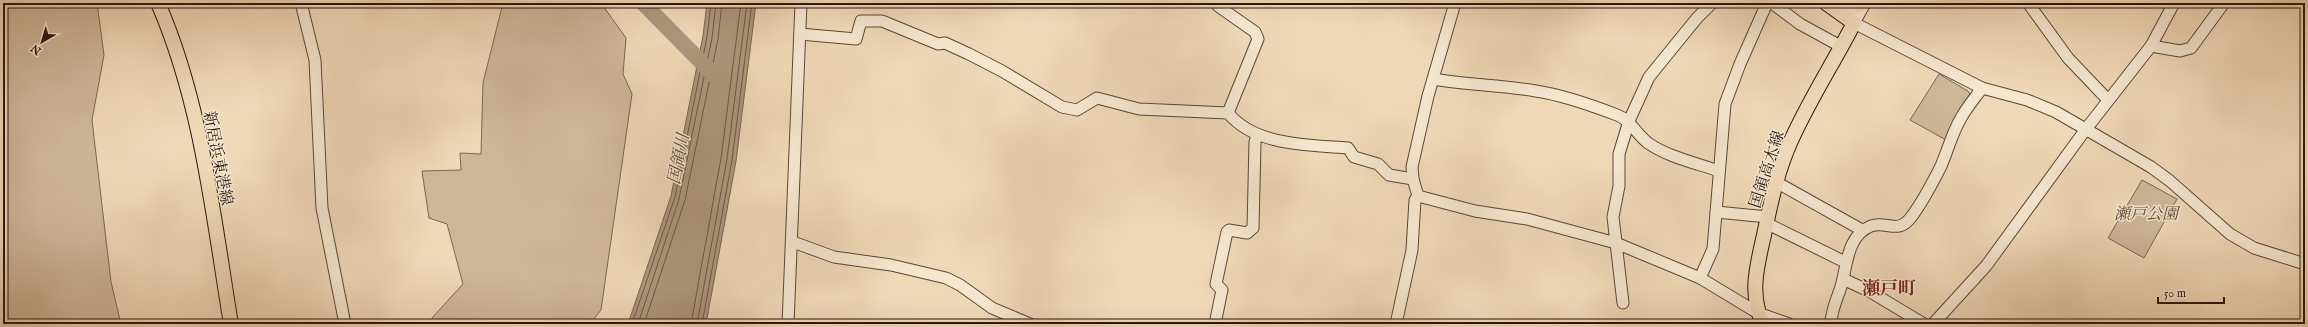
<svg xmlns="http://www.w3.org/2000/svg" width="2308" height="327" viewBox="0 0 2308 327" font-family="'IM FELL English','Noto Serif JP',serif">
<style>
.green{fill:#ceb799;stroke:#7c6653}
.water{fill:#ac967d;stroke:#786350}
.lines{fill:none;stroke-linecap:round;stroke-linejoin:round}
.shore{stroke:#6b5645;stroke-width:1}
.river{stroke:#ac967d;stroke-width:16}
.minor-casing{stroke:#5b4637;stroke-width:13}
.major-casing{stroke:#2a160d;stroke-width:16}
.minor{stroke:#f5e6d0;stroke-width:11}
.major{stroke:#efd8b6;stroke-width:14}
.labels{text-anchor:middle;stroke-width:3;stroke-linejoin:round;paint-order:stroke}
.street-label{font-size:16px;fill:#2a160d;stroke:#f5e6d0}
.park-label{font-size:16px;font-style:italic;fill:#5b4637;stroke:#f5e6d0}
.water-label{font-size:17px;font-style:italic;fill:#5e493a;stroke:#f5e6d0}
.quarter-label{font-size:18px;font-weight:bold;fill:#7a1f14;stroke:#f5e6d0}
</style>
<rect width="100%" height="100%" fill="#efd8b6"/>
<filter id="stains"><feTurbulence type="fractalNoise" baseFrequency=".005" numOctaves="4"/><feColorMatrix values="0 0 0 0 .2 0 0 0 0 .09 0 0 0 0 .02 0 0 0 .5 -.17"/></filter>
<radialGradient id="worn" r=".72"><stop offset=".6" stop-color="#630" stop-opacity="0"/><stop offset="1" stop-color="#630" stop-opacity=".3"/></radialGradient>
<g class="green">
<path d="M3,3H97L104,55L92,120L111,282L121,324H3Z"/>
<path d="M503,3H601L626,38L623,74L632,94L601,310L590,324H432V318L463,284L447,224L429,218L422,171L461,170L460,153L481,154L483,83Z"/>
<path d="M1939,74L1968,91L1971,96L1946,140L1910,120Z"/>
<path d="M2142,180L2177,199L2144,258L2108,238Z"/>
</g>
<path class="water" d="M707,3H756L736,161L706,324H628L671,196L703,36Z"/>
<g class="lines">
<g class="shore">
<path d="M632,324L675,197L707,37L711,3"/>
<path d="M638,324L679,199L712,38L716,3"/>
<path d="M644,324L685,200L718,39L722,3"/>
<path d="M691,324L721,158L741,3"/>
<path d="M697,324L727,159L747,3"/>
<path d="M702,324L732,160L752,3"/>
</g>
<path class="river" d="M643,3L714,75"/>
<defs>
<g id="minor">
<path d="M301,3L315,60L322,208L345,324"/>
<path d="M1217,3L1218,6L1255,32L1258,39L1228,113"/>
<path d="M1772,3L1800,24L1842,47"/>
<path d="M1865,3L1854,23L1982,88L2027,100L2056,112L2151,167L2170,181L2230,234L2254,248L2305,264"/>
<path d="M2028,3L2068,58L2108,100"/>
<path d="M800,34L856,39L861,21H882L938,44L945,43L969,54L1002,71L1062,107L1077,110L1097,98L1139,109L1228,113C1255,146 1309,145 1348,148L1354,157L1378,164L1389,175L1413,179"/>
<path d="M2151,46L2180,51L2191,48L2224,3"/>
<path d="M1433,79C1467,85 1502,85 1536,91C1563,95 1591,105 1617,115C1631,120 1636,134 1648,143C1668,157 1696,163 1719,171"/>
<path d="M1776,182L1862,230"/>
<path d="M1418,196L1475,211L1527,219L1616,243L1700,278L1758,313L1789,324"/>
<path d="M1716,212L1768,217"/>
<path d="M1766,223L1845,262"/>
<path d="M793,242L834,257L891,265L946,278L960,285L992,308L1030,324"/>
<path d="M1700,278L1713,249L1725,104L1740,64L1767,3"/>
<path d="M1843,279L1869,291L1924,324"/>
<path d="M1623,303L1613,217L1619,186V154L1629,121L1649,77L1697,18L1712,3"/>
<path d="M788,324L801,3"/>
<path d="M1215,324L1222,290L1216,284L1227,232L1229,230L1247,233L1253,228L1255,142L1257,135"/>
<path d="M1396,324L1412,250L1415,200L1418,196L1413,179L1412,167L1428,96L1455,3"/>
<path d="M1831,324C1831,309 1838,298 1842,283C1847,263 1848,235 1871,226C1886,220 1898,236 1912,216C1923,201 1933,182 1941,166C1948,150 1952,133 1961,118C1967,107 1975,98 1982,88"/>
<path d="M1933,324L1986,266L2086,129L2151,46L2174,3"/>
</g>
<g id="major">
<path d="M158,3C202,104 213,216 231,324"/>
<path d="M1845,3L1854,7L1862,3"/>
<path d="M1763,324C1749,294 1757,266 1764,235C1770,206 1776,177 1787,150C1804,108 1833,64 1854,23L1826,3"/>
</g>
</defs>
<use href="#minor" class="minor-casing"/>
<use href="#major" class="major-casing"/>
<use href="#minor" class="minor"/>
<use href="#major" class="major"/>
</g>
<g class="labels">
<g class="street-label">
<text transform="translate(219 158) rotate(79)" y="6">新居浜東港線</text>
<text transform="translate(1766 169) rotate(-72)" y="6">国領高木線</text>
</g>
<g class="park-label">
<text x="2146" y="219">瀬戸公園</text>
</g>
<g class="water-label">
<text transform="translate(678 159) rotate(-79)" y="6">国領川</text>
</g>
<g class="quarter-label">
<text x="1889" y="294">瀬戸町</text>
</g>
</g>
<rect width="2308" height="327" fill="none" stroke="#efd8b6" stroke-width="16"/>
<rect x="4" y="4" width="2300" height="319" fill="none" stroke="#2a160d" stroke-width="2"/>
<rect x="8" y="8" width="2292" height="311" fill="none" stroke="#2a160d"/>
<g transform="translate(42 42) rotate(218)" stroke="#f5e6d0" stroke-width="3" paint-order="stroke">
<path d="M0-3L7 15L0 10L-7 15Z" fill="#2a160d"/>
<text y="-6" font-size="11" font-weight="bold" text-anchor="middle" fill="#2a160d">N</text>
</g>
<path d="M2158 297v6h66v-6" fill="none" stroke="#2a160d" stroke-width="2"/>
<text x="2164" y="297" font-size="12" fill="#2a160d" stroke="#f5e6d0" stroke-width="3" paint-order="stroke">50 m</text>
<rect width="100%" height="100%" filter="url(#stains)"/>
<rect width="100%" height="100%" fill="url(#worn)"/>
</svg>
